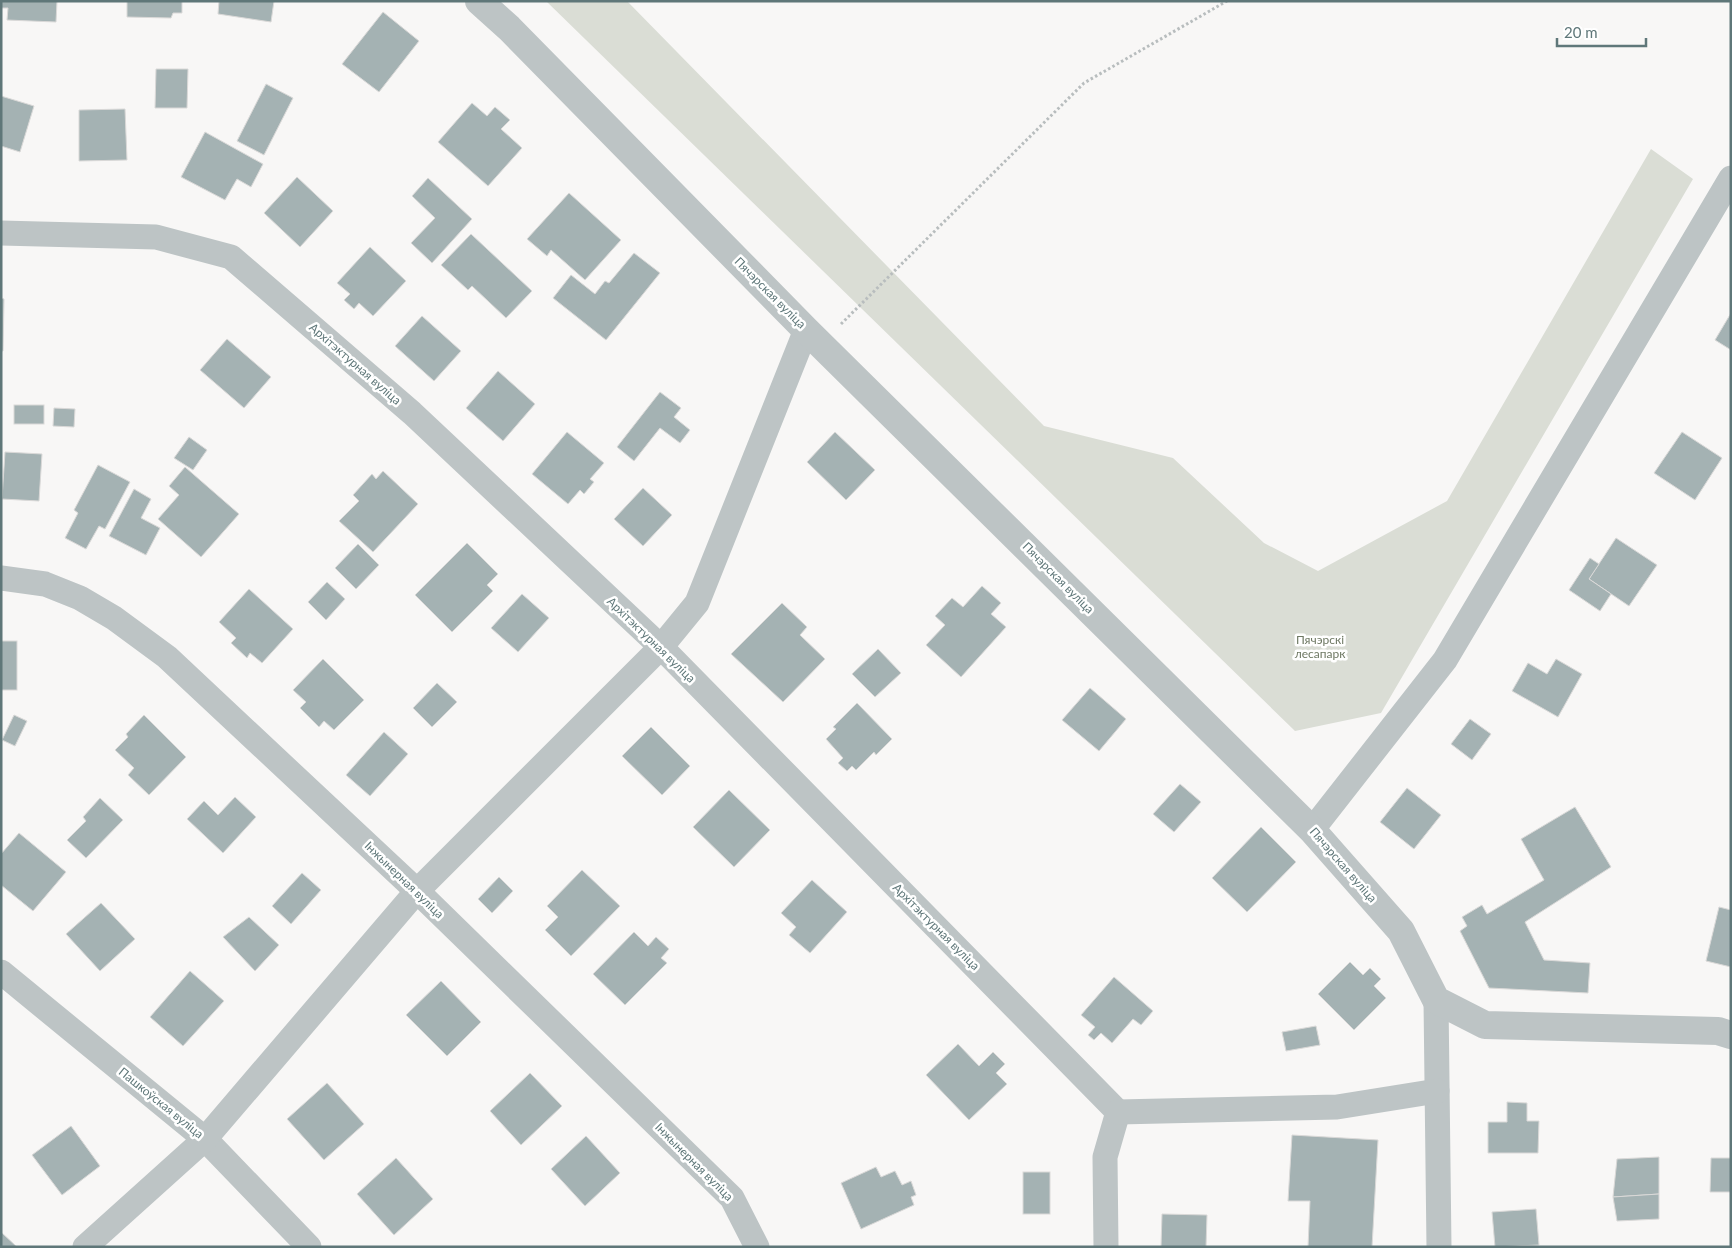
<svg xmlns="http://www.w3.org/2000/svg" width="1732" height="1248" viewBox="0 0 1732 1248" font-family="Lato,sans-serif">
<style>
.green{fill:#daddd5}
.building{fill:#a4b2b3;stroke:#dad9d8}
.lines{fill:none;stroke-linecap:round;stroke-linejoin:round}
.path{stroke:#b8bdbe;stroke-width:3;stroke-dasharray:2.5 2.5;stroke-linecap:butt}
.minor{stroke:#bdc4c5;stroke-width:25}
.tertiary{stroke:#bdc4c5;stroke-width:28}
.labels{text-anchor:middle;stroke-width:5;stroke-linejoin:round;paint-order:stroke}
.street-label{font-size:12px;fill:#5f7779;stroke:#fff}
.park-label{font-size:12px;fill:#6e7863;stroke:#fff}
</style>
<rect width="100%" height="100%" fill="#f8f7f6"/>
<path class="green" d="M546,1H627L1044,426L1173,458L1264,543L1318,571L1447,501L1651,149L1693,179L1381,713L1295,731Z"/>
<g class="building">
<path d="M1,1H57L56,22L7,20L8,8H1Z"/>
<path d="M127,1H182V13H173L171,18L127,17Z"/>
<path d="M219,1H274L271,22L218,14Z"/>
<path d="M383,12L419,41L379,92L342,64Z"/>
<path d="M156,69H188L187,108H155Z"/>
<path d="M266,84L293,98L264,155L237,141Z"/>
<path d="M1,96L34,106L20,152L1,146Z"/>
<path d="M472,103L487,116L495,107L510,120L501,129L522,148L488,186L438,142Z"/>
<path d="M125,109L127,160L79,161V110Z"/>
<path d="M205,132L263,164L251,187L237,179L225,200L181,177Z"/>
<path d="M297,177L333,211L300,247L264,213Z"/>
<path d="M428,178L472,219L432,263L411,243L435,218L412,196Z"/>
<path d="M569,193L621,240L585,280L551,250L547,256L527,239Z"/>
<path d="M471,234L532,291L506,318L472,286L468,290L441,265Z"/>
<path d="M370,247L406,281L373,316L359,303L354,309L344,300L350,294L337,283Z"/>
<path d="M634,253L660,273L606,340L553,298L571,275L595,294L605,281L609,283Z"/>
<path d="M1,298L4,299L3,351H1Z"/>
<path d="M1731,313V350L1715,340Z"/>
<path d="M422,316L461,351L434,381L395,346Z"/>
<path d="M227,339L271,377L244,408L200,370Z"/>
<path d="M498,371L535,404L503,441L466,408Z"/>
<path d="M660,392L681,408L674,417L690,430L680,443L660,428L634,461L617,447Z"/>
<rect x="14" y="405" width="30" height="19"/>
<path d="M54,408L75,409L74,427L53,426Z"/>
<path d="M567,432L604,463L590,479L594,482L584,494L580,490L568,504L532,474Z"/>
<path d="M835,432L875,470L846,500L807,462Z"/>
<path d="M1682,432L1722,458L1695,500L1654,473Z"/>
<path d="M189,437L207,450L193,470L174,458Z"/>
<path d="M5,452L42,454L39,501L2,499Z"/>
<path d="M98,465L130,482L105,529L99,526L86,549L65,538L78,513L74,510Z"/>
<path d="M185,467L239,514L201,557L158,519L179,495L169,486Z"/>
<path d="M383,471L418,504L373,552L339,521L359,501L353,495L372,474L376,479Z"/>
<path d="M643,488L672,515L643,546L614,519Z"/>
<path d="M134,489L151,499L141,518L160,528L146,555L109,536Z"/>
<path d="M1616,538L1657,565L1629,606L1589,579Z"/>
<path d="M467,543L498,574L487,585L493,591L452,632L415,595Z"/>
<path d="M358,544L379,565L356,589L335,568Z"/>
<path d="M1590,558L1599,564L1589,579L1611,594L1600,611L1569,590Z"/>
<path d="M327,582L345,599L326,620L308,602Z"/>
<path d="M982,586L1001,603L991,614L1006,627L961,677L926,645L945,625L935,616L952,598L963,607Z"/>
<path d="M249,589L293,629L262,663L250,653L247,658L231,643L236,638L219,622Z"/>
<path d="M522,594L549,618L518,652L491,628Z"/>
<path d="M782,603L807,627L800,635L825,659L783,702L731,654Z"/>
<rect x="1" y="641" width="16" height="49"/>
<path d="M878,649L901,673L875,697L852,674Z"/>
<path d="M323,659L364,700L334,730L324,721L319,727L300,708L306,702L293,690Z"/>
<path d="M1556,659L1582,674L1558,717L1512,691L1528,663L1547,674Z"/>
<path d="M437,683L457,702L432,727L413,708Z"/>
<path d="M1090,688L1126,719L1099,751L1062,720Z"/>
<path d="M857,703L892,739L876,755L874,752L856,770L852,766L847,771L838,763L843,758L826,739L836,729L833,727Z"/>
<path d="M14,715L27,721L15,746L2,740Z"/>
<path d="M144,715L186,757L149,795L128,775L134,768L115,750L128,737L126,734Z"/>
<path d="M1470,719L1491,734L1472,760L1451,744Z"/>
<path d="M651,727L690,766L662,795L622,756Z"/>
<path d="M384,732L408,754L370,796L346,775Z"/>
<path d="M1180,784L1201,802L1174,832L1153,814Z"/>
<path d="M1407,788L1441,815L1414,849L1380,822Z"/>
<path d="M729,790L770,830L734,867L693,827Z"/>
<path d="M235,797L256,817L223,853L187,819L204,801L218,815Z"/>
<path d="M100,798L123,820L86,858L67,840L86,821L83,817Z"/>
<path d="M1575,807L1611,867L1525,922L1544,960L1590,963L1588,993L1489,988L1460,931L1467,926L1462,917L1482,905L1487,914L1544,880L1521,839Z"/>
<path d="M1261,827L1296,862L1247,912L1212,878Z"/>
<path d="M19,833L66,872L33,911L1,885V854Z"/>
<path d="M582,870L620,906L571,956L545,930L558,917L547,906Z"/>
<path d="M302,873L321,890L291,924L272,906Z"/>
<path d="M499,877L513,891L492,913L478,899Z"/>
<path d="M812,880L847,912L810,953L789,935L796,927L781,913Z"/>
<path d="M101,903L135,939L100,971L66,934Z"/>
<path d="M1719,907L1731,910V967L1706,961Z"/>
<path d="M249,917L279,945L255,971L223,937Z"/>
<path d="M634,932L648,946L656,937L669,949L661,958L667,963L625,1005L593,974Z"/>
<path d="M1350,962L1363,975L1370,968L1381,979L1374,986L1386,998L1354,1030L1318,994Z"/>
<path d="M190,971L224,1001L183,1046L150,1017Z"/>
<path d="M1114,977L1153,1011L1141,1025L1133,1019L1112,1043L1101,1033L1094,1040L1088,1035L1095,1027L1081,1015Z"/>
<path d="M441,981L481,1022L447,1056L406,1015Z"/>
<path d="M1316,1026L1320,1045L1286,1051L1282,1032Z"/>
<path d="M958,1044L979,1066L993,1052L1005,1064L996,1073L1007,1084L969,1120L926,1075Z"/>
<path d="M530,1073L562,1106L521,1145L490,1111Z"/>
<path d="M327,1083L364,1124L324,1160L287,1119Z"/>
<path d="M1507,1102L1527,1103V1121H1539L1538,1153H1488V1122H1507Z"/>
<path d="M71,1126L100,1166L62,1195L32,1155Z"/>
<path d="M1292,1135L1378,1140L1372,1247H1308L1310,1201H1288Z"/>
<path d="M586,1136L620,1173L585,1206L551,1169Z"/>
<path d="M1659,1157V1194L1613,1197L1617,1159Z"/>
<path d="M396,1158L433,1199L394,1235L357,1194Z"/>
<path d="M1711,1158H1731V1192H1710Z"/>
<path d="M876,1167L881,1177L895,1171L902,1185L911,1181L916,1195L911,1197L914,1205L861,1229L841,1183Z"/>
<rect x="1023" y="1172" width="27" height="42"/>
<path d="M1659,1194V1219L1617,1221L1613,1197Z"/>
<path d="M1536,1209L1539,1245L1495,1247L1492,1212Z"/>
<path d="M1162,1214L1207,1215L1206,1247H1161Z"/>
<path d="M1,1232L17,1247H1Z"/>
</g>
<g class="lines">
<path class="path" d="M841,324L1084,83L1227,1"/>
<g class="minor">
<path d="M1,233L156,237L231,257L412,413L661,647L1118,1112L1105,1157L1106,1247"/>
<path d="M1,578L45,584L80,598L114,618L167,657L417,891L732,1198L757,1247"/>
<path d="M1312,830L1445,660L1731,178"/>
<path d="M1,972L205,1139L309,1247"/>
<path d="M1436,1000L1439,1247"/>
<path d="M1118,1112L1337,1107L1437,1091"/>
<path d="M85,1247L205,1139L417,891L661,647L697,603L806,330"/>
</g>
<path class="tertiary" d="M479,1L509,28L806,330L1312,830L1401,931L1436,1000L1485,1025L1718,1031L1731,1035"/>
</g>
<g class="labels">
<g class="street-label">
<text transform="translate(770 293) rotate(45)" y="4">Пячэрская вуліца</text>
<text transform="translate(355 364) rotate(41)" y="4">Архітэктурная вуліца</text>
<text transform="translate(1058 578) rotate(45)" y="4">Пячэрская вуліца</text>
<text transform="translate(651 640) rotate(44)" y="4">Архітэктурная вуліца</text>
<text transform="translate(1343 865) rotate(49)" y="4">Пячэрская вуліца</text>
<text transform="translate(404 880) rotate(44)" y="4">Інжынерная вуліца</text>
<text transform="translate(936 927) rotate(45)" y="4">Архітэктурная вуліца</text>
<text transform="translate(161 1103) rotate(39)" y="4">Пашкоўская вуліца</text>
<text transform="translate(694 1162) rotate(45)" y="4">Інжынерная вуліца</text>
</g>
<g class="park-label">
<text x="1320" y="644">Пячэрскі<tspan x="1320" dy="14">лесапарк</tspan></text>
</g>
</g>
<rect width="1732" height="1248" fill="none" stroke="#5f7779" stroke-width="5"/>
<path d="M1557 38v8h89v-8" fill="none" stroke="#5f7779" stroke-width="2.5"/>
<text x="1564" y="38" font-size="15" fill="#5f7779" stroke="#ffffff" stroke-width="4" paint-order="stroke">20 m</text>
</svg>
